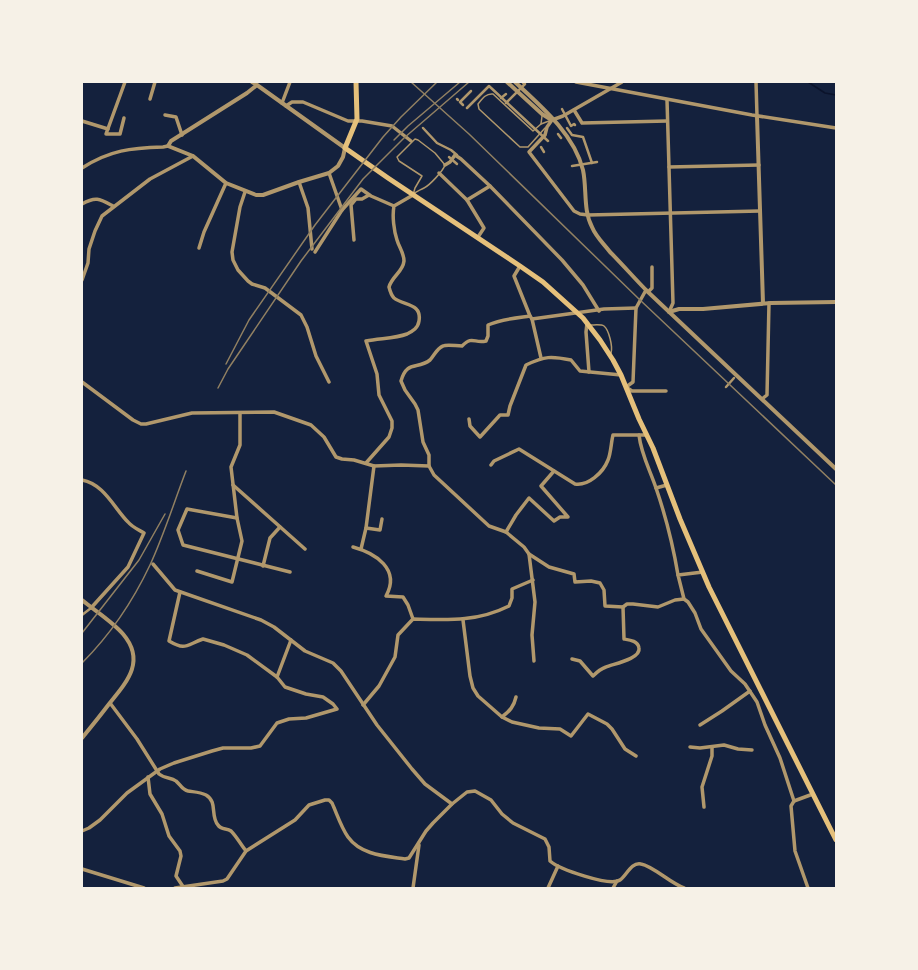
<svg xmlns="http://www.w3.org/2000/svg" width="918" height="970" viewBox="0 0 918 970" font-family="Overpass,sans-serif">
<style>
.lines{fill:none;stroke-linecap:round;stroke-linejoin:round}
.stream{stroke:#0b132b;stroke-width:1.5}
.service{stroke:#b1986c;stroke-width:1.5}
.pedestrian{stroke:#b1986c;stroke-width:2.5}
.minor{stroke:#b1986c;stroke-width:3.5}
.tertiary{stroke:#b1986c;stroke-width:4}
.primary{stroke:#e5c07b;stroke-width:5}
.rail{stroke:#918062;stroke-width:1.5}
</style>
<rect width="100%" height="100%" fill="#14213d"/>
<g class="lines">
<path class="stream" d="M808,82L825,93L836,95"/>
<g class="service">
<path d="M541,124L542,116"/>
<path d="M545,128L528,147H520L479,109L478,104C482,99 486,93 493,94L533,131L541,124L549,121"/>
<path d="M415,139L418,140L435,153L445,165C443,171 430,185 424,188C419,191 417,190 413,195L415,188L422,176L399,161L397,157Z"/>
<path d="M591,325C594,325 601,324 604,326C609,330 613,347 611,353"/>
</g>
<g class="pedestrian">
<path d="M501,98L506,94"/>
<path d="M457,99L458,100"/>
<path d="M506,103L525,84L523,83"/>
<path d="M463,105L460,102L471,91"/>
<path d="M467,108L489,86L548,141"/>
<path d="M562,109L571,126L574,124L575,125"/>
<path d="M423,128L437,143L451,150L457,155"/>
<path d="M567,128L572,135L583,137L592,163"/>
<path d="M558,134L561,138"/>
<path d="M541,147L544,152"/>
<path d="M449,157L457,164"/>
<path d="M572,166L597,162"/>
<path d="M726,387L734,378"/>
<path d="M82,615L91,608"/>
</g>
<g class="minor">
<path d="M576,82L752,115L836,128"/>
<path d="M622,82L563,116L552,120L547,127L545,135L529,152L574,211L580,214L588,215L760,211"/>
<path d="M756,82L757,116"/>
<path d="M150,99L155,82"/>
<path d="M667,100L673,303L669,312"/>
<path d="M282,103L290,82"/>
<path d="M286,106L292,102H303L348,121H362L392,126L411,141"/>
<path d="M574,110L582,123L667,121"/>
<path d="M165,115L176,117L182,135"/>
<path d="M124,118L120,134H106L125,82"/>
<path d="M82,121L108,129"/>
<path d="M445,165L450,162L455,155L461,159L490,186L562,260L583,285L599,311"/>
<path d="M669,167L759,165"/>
<path d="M82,168C110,150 131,148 163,147L168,146"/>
<path d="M329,173L342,210"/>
<path d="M439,173L467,200L484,228L478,237"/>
<path d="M299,182L308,208L312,249"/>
<path d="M245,192L240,207L232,252L233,260L238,270L248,281L252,284L265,288L301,315L307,327L316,356L329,382"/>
<path d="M467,200L490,186"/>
<path d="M82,204C96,196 100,199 113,206"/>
<path d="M354,240L351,205L356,199H362L369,195"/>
<path d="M199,248L204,232L226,183"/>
<path d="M315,252L342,210L361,189L371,196L394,206"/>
<path d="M520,266L514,276L530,316"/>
<path d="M82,280L88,263L89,249L95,231L102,216L150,179L193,156"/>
<path d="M646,290L636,308L633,382L626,387L632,391H666"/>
<path d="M648,292L652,288V267"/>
<path d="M636,308L604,309L532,319L530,316C516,318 502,319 488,325V336L486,341C474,344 473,335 462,346C456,346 447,344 443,346C437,348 434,356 430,360C417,370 407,360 401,381L405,390L415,404L418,410L423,442L429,455V466L434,475L489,526L506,532L524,547L529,554L549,567L574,574L575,582L591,581L600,583L604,590L605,606L623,607L627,604H633L658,607L675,600L684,599"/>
<path d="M532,319L541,358"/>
<path d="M587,323L586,332L589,372"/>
<path d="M82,382L133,420L141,424H146L192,413L274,412L311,425L324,437L336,457L342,459L354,460L374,466L401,465L429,466"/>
<path d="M762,399L767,395L769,303"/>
<path d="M469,419L470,426L480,437L500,415H508L510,406L526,365C545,356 551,356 571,360L580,371L621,375"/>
<path d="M639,435C641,454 650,470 656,488C666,517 673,545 678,575"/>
<path d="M366,463L389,437L392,428V421L379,395L377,374L366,341C379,338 394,339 407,334C413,331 418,328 419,321C422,303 404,306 394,298C391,295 390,291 389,287C392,276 403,272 404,261C404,253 399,247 397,240C394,231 392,216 394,206L413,195"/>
<path d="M491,465L494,461L519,449L575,484C588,486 603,473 608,460C611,453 611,443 613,435H647"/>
<path d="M82,480C104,484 114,508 128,522C132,527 139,530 144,533L128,567L91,608"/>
<path d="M233,485L305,549"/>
<path d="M656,488L667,485"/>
<path d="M237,518L187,509L178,530L183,545L290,572"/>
<path d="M366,528L380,530L382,519"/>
<path d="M506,532L516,515L529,498L554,521L560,517H568L541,486L554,471"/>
<path d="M353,547C375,553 401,569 386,596L403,597L408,605L413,619"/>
<path d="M361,549L366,528L374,466"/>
<path d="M529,554L535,602L532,635L534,661"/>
<path d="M153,564L175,590L261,620L274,627L305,651L333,663L341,671L377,725L412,769L425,784L452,804"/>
<path d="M263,566L270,538L280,527"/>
<path d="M197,571L232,582L242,541L237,518L231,467L240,445V413"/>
<path d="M703,572L678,575L684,599L688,602L695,613L701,629L731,671L745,684L757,702L765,725L780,758L794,801L791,806L795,851L808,888"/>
<path d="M463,620L470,676L473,688L478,696L502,717L512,722L539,728L560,729L571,736L588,714L607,724L612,729L625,749L636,756"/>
<path d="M572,659L580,661L593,676C597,672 600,669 606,667C613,664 641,659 639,648C638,641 630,640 624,639L623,607"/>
<path d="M277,677L291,640"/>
<path d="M110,703L137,739L159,774C165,779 171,777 176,781C180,784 182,790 188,791C194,792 200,792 206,795C218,802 210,816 218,825C221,830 227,828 231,831C237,837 241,845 246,851"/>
<path d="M363,705L379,686L395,657L398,635L413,619C448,620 477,622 509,606L512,598V589L533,580"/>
<path d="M502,717C510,711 514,706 516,697"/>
<path d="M700,725L722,711L750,691"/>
<path d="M690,747L700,748L724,745L738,749L752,750"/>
<path d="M148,777L150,794L162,814L169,836L180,851L181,856L176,876L184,888"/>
<path d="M794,801L813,794"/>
<path d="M704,807L702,787L712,756V747"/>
<path d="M82,831L89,828L100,820L127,793L160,769L174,763L212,751L223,748H251L260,746L277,723L289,719L306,718L337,709L333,704L323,697L306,694L285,687L277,677L247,655L224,645L203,639C186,645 186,651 169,641L180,592"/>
<path d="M82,869L144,888"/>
<path d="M175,888L223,881L227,879L246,851L295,820L309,805L325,800H329L332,803C337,814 341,827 348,837C361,855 385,856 405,859L409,858L426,831L433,823L452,804L467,792L475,791L491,800L502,814L513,823L545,839L549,847L550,861C559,869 610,887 620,880C627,875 631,862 641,864C653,866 670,883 684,888"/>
<path d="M413,888L419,845"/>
<path d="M548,888L558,866"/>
<path d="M613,888L617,881"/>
</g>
<g class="tertiary">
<path d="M252,82L257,85L345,148L343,157L338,166L329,173L299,182L263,195H256L226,183L193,156L168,146L171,141L247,93L257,85"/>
<path d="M507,82L542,114L550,119"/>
<path d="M515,82C541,106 574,134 583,170C587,189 583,210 592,227C596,237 604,244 610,252C623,265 635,279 648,292L836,469"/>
<path d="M757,116L763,303"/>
<path d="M669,312L679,309H703L771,303L836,302"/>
<path d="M82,600C94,610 113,622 123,634C146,661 127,682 109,704C100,716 91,727 82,738"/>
</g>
<path class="primary" d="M356,82L357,119L345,148L388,178L520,266L543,282L583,318L600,340L613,360L621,375L639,419L653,448L680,519L709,587L836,840"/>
<g class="rail">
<path d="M411,82L469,134L640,300L836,485"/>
<path d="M394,140L408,126L460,82"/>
<path d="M226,364L249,320L315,225L383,137L401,117L437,82"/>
<path d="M218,388L228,369L301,261L363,179L404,138L469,82"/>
<path d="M82,633L139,560L165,514"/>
<path d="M82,663C110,635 133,601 150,565C164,535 174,502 186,471"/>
</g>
</g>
<rect width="918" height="970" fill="none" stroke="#f6f1e7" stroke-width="166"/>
</svg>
